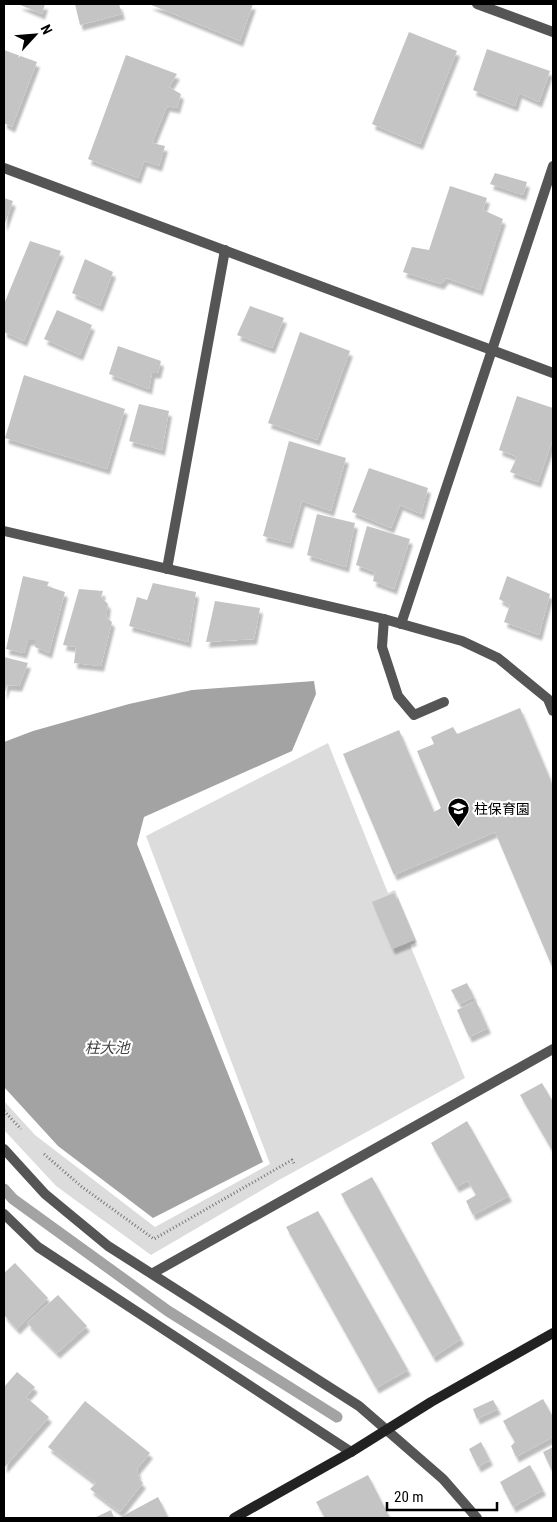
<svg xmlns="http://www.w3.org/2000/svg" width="557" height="1522" viewBox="0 0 557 1522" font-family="'Roboto Condensed','Noto Sans JP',sans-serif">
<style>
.green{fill:#dcdcdc}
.water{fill:#a3a3a3}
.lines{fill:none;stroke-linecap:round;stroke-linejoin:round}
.stream{stroke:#a3a3a3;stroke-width:11}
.building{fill:#c4c4c4;filter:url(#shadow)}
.path{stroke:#777;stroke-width:3;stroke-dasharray:1 2.5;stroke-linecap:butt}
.lane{stroke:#555;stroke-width:10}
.street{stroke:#555;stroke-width:10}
.secondary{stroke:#222;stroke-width:10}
.labels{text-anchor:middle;stroke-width:4.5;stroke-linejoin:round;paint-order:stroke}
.poi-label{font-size:14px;fill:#000;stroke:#fff;text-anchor:start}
.water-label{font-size:15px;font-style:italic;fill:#444;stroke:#fff}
</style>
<defs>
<filter id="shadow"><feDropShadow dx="3" dy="5.5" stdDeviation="1" flood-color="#0004"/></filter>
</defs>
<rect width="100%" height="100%" fill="#fff"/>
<path class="green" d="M328,743L388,893L395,890L417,942L410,945L465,1078L279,1180L151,1255L56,1186L4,1130V1101L35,1135L155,1227L270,1164L146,836Z"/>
<path class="water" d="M314,681L316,694L292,751L144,817L137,844L263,1162L153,1218L58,1146L4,1087V742L33,731L129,704L192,690Z"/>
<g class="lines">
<path class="stream" d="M4,1189L13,1199L168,1311L337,1417"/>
</g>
<g class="building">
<path d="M18,4H45L42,14Z"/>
<path d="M75,4H119L122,14L80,25Z"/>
<path d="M149,4H253L240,41Z"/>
<path d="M409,32L457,51L420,144L372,124Z"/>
<path d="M487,49L550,71L539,102L519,93L515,106L473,90Z"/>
<path d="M4,50L37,62L12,127L4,123Z"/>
<path d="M126,55L177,74L169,87L181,94L177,108L167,106L152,143L165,146L159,166L144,161L138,178L88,159Z"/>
<path d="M495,173L527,182L523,195L490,184Z"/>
<path d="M450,186L487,198L483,210L503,219L480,290L446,278L441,284L403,272L412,247L429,250Z"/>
<path d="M4,198L13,201L4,226Z"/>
<path d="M30,241L61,251L24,341L4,332V304Z"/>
<path d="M85,259L113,272L100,306L72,293Z"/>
<path d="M250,306L284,318L272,348L237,335Z"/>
<path d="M57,310L92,325L80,355L44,339Z"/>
<path d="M300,332L350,351L317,440L268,423Z"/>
<path d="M118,346L161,361L158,373H152L149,389L109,374Z"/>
<path d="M24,375L125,409L107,469L5,438Z"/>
<path d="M517,396L553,408V439L538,482L510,472L517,457L499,450Z"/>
<path d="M139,404L169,411L162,450L129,441Z"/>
<path d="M289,441L346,458L331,511L302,501L290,543L263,536Z"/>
<path d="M369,468L428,488L421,514L400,505L391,528L352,512Z"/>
<path d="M317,514L355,523L346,567L307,555Z"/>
<path d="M367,526L410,539L394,589L373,581L375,572L356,565Z"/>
<path d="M23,576L49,582L47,586L65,592L49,653L35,647V640H28L24,653L6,649Z"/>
<path d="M507,576L550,594L539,635L504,622L510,605L499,599Z"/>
<path d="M153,583L196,592L188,642L129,626L137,597L147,600Z"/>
<path d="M79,589L103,591L101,597L108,604L106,617L112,622L101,666L74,663L76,647L63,645Z"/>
<path d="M215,601L260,608L254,639L206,642Z"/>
<path d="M4,657L28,663L19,686L7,685L4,695Z"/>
<path d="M520,708L553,786V969L495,832L394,875L343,754L399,730L434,812L441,808L417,751L434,744L431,737L453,727L457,734Z"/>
<path d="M394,893L414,940L392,949L372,902Z"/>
<path d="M467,983L474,997L459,1004L451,990Z"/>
<path d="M476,1001L488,1028L469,1037L457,1010Z"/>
<path d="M542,1083L553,1102V1152L520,1095Z"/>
<path d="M467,1121L509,1196L473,1215L466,1201L476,1195L468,1181L456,1187L431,1143Z"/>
<path d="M372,1177L461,1339L433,1357L341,1194Z"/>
<path d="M318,1211L408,1370L376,1388L286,1227Z"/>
<path d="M15,1263L48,1298L17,1329L4,1315V1273Z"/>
<path d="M58,1295L87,1326L57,1353L27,1323Z"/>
<path d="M17,1372L35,1387L26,1397L49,1417L4,1468V1387Z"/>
<path d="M543,1399L553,1417V1437L516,1457L511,1446L515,1442L503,1421Z"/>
<path d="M493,1400L498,1409L477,1419L473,1409Z"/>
<path d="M85,1401L150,1453L137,1469L139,1479L143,1483L120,1512L90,1489L96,1483L48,1447Z"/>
<path d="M481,1442L490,1460L478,1467L469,1449Z"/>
<path d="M553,1447V1473L543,1452Z"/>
<path d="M530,1465L543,1490L513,1507L500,1482Z"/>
<path d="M368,1475L390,1518H325L316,1502Z"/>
<path d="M158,1497L168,1517L166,1518H119Z"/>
<path d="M111,1510L114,1518H94Z"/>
</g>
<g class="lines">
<g class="path">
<path d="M4,1111L21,1129"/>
<path d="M44,1154L82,1187L154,1239L292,1160L295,1165"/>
</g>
<path class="lane" d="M384,619L382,647L398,696L414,715L444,702"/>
<g class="street">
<path d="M477,4L553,32"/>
<path d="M4,168L553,373"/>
<path d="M4,531L384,619L462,641L498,658L548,699L553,711"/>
<path d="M167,569L225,250"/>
<path d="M401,624L553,166"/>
<path d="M4,1149L45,1194L108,1246L359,1406L443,1479L477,1518"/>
<path d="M4,1214L38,1247L351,1452"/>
<path d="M153,1273L553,1049"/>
</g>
<path class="secondary" d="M234,1518L351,1452L431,1402L553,1333"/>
</g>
<defs>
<symbol id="school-pin" viewBox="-11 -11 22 30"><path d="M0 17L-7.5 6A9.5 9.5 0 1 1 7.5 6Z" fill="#000" stroke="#fff"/><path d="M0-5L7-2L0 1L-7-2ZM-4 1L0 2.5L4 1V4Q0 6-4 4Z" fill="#fff"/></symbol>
</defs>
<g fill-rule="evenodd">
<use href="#school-pin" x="446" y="796" width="25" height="34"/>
</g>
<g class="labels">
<g class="poi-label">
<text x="474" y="814">柱保育園</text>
</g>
<g class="water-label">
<text x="107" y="1053">柱大池</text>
</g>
</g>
<rect width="557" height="1522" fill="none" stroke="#000000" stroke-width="10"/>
<g transform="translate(35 35) rotate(64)" stroke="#ffffff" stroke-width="4" paint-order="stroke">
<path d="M0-4L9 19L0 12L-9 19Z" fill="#000000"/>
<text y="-8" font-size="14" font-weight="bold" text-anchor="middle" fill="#000000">N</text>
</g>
<path d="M387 1502v8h110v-8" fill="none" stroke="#000000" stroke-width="2.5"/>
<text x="394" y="1502" font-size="15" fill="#000000" stroke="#ffffff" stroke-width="4" paint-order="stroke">20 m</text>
</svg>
